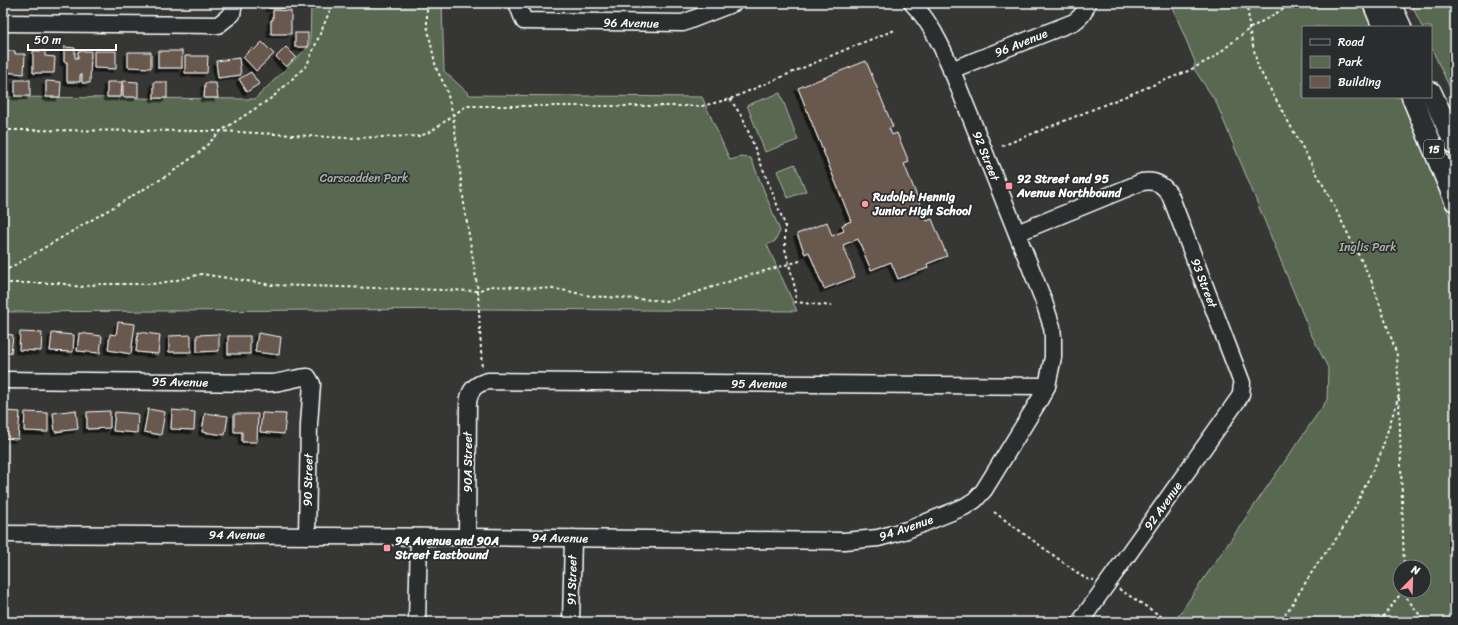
<svg xmlns="http://www.w3.org/2000/svg" width="1458" height="625" viewBox="0 0 1458 625" font-family="Sriracha,sans-serif">
<style>
.green{fill:#596851;stroke:#acb4a8;fill-rule:evenodd}
.building{fill:#67584e;stroke:#fff;filter:url(#shadow)}
.lines{fill:none;stroke-linecap:round;stroke-linejoin:round}
.minor-casing{stroke:#fff;stroke-width:19}
.major-casing{stroke:#fff;stroke-width:23}
.path{stroke:#fff;stroke-width:2;stroke-dasharray:3 3;stroke-linecap:butt}
.minor{stroke:#2a2d2e;stroke-width:16}
.major{stroke:#2a2d2e;stroke-width:20}
.poi-dot{fill:#ff9aa2;stroke:#2a2d2e;stroke-width:1.5}
.labels{text-anchor:middle;stroke-width:3.5;stroke-linejoin:round;paint-order:stroke}
.shield{fill:#2a2d2e;stroke:#bfc0c0;stroke-width:1}
.shield-label{font-size:11px;font-weight:bold;fill:#fff}
.street-label{font-size:12px;fill:#fff;stroke:#2a2d2e}
.park-label{font-size:12px;fill:#acb4a8;stroke:#2a2d2e}
.poi-label{font-size:12px;font-weight:bold;fill:#fff;stroke:#2a2d2e;text-anchor:start}
</style>
<defs>
<filter id="shadow"><feDropShadow dx="-3.5" dy="3.5" stdDeviation="0" flood-color="#0009"/></filter>
</defs>
<rect width="100%" height="100%" fill="#363634"/>
<filter id="ink" filterUnits="userSpaceOnUse"><feTurbulence type="fractalNoise" baseFrequency=".025" numOctaves="2"/><feDisplacementMap in="SourceGraphic" scale="8" xChannelSelector="R" yChannelSelector="G"/><feConvolveMatrix kernelMatrix="1 2 1 2 8 2 1 2 1" color-interpolation-filters="sRGB"/></filter>
<g filter="url(#ink)">
<g class="green">
<path d="M311,3H442L444,71L470,95L702,97L730,160L741,157L751,158L780,231L775,241L767,245L797,311L485,309L3,312V97L255,99L310,45Z"/>
<path d="M1171,3H1362L1372,27H1303V97H1401L1455,230V622H1174L1327,400L1328,368L1310,332L1216,102L1194,69L1195,62ZM1400,567H1424V591H1400Z"/>
<path d="M1411,3H1455V99L1431,47V27H1422Z"/>
<path d="M780,93L798,140L765,152L747,105Z"/>
<path d="M795,164L806,191L788,198L777,171Z"/>
</g>
<g class="building">
<rect x="269" y="3" width="18" height="5"/>
<path d="M273,10L291,11V34H271V20H273Z"/>
<rect x="295" y="33" width="13" height="14"/>
<path d="M262,42L274,54L256,71L243,57L252,48L254,50Z"/>
<path d="M64,47L75,48V58H78V51H91L90,83H82V75H80V82H67V62H64Z"/>
<path d="M286,47L296,57L286,67L276,57Z"/>
<path d="M3,51H15V54H25L24,74L3,72Z"/>
<path d="M33,51H45V56L55,57L54,73H33Z"/>
<path d="M94,51H116V69L94,68Z"/>
<rect x="158" y="51" width="24" height="17"/>
<path d="M128,52H151V68L128,67Z"/>
<path d="M185,56H208L207,73H185Z"/>
<path d="M239,58L241,75L218,78L216,61Z"/>
<path d="M866,61L893,127L889,128L892,135L897,133L909,162L904,164L927,221L932,219L947,256L927,264L928,268L898,279L891,262L871,270L858,239L843,245L855,277L824,289L809,252L805,254L797,234L827,222L832,236L844,231L842,225L851,221L798,88Z"/>
<path d="M251,72L259,84L247,92L239,79Z"/>
<rect x="15" y="80" width="15" height="16"/>
<path d="M46,81L61,82L60,97H46Z"/>
<path d="M123,81L138,82V97H123Z"/>
<path d="M107,82H122L121,97H107Z"/>
<rect x="154" y="82" width="13" height="16"/>
<path d="M205,83H216L218,98H204Z"/>
<path d="M118,322L135,324L131,354L108,350L110,334L116,335Z"/>
<path d="M20,332L42,333L41,351L19,350Z"/>
<path d="M138,332L160,335L158,354L136,352Z"/>
<path d="M52,333L74,335L73,352L50,351Z"/>
<path d="M79,333L102,336L100,353L77,351Z"/>
<path d="M258,333L281,337L279,355L255,352Z"/>
<path d="M3,334L13,335L11,353L3,352Z"/>
<path d="M219,334V351L197,352V335Z"/>
<path d="M191,335V352H169V336Z"/>
<rect x="228" y="336" width="22" height="18"/>
<path d="M148,409L165,412L161,435L144,432Z"/>
<path d="M76,410L78,429L55,432L53,413Z"/>
<path d="M172,410L195,412L194,430L171,429Z"/>
<path d="M3,411L20,412L18,439L3,438Z"/>
<path d="M110,411V428L87,429V412Z"/>
<path d="M25,412L48,413V432L24,431Z"/>
<path d="M115,412L138,414L137,433L113,431Z"/>
<path d="M205,413L228,416L225,435L202,432Z"/>
<path d="M262,413L286,414L284,434L260,432Z"/>
<path d="M234,414H258L257,442H242V432H234Z"/>
</g>
<g class="lines">
<defs>
<g id="minor">
<path d="M517,3L524,21L683,23L734,3"/>
<path d="M3,23L218,25L232,14L234,3"/>
<path d="M951,70L1074,22C1082,16 1085,12 1087,3"/>
<path d="M1017,233L1142,182C1155,180 1163,184 1170,195L1242,383L1241,394L1239,398L1080,622"/>
<path d="M3,380L271,383C281,383 302,376 308,377L312,384L309,424L307,536"/>
<path d="M3,534L467,537L844,541L878,538L907,530L964,507L975,500L984,490L1040,399L1047,386L1053,357V337L1052,327L1043,299C1019,239 995,179 971,118C955,81 941,32 912,3"/>
<path d="M467,537L468,404C469,390 475,384 488,381L1047,386"/>
<path d="M417,622L419,537"/>
<path d="M571,622L573,538"/>
</g>
<g id="major">
<path d="M1373,3L1383,27"/>
<path d="M1390,3L1401,27"/>
<path d="M1431,92L1455,144"/>
<path d="M1412,97L1455,201"/>
</g>
</defs>
<use href="#minor" class="minor-casing"/>
<use href="#major" class="major-casing"/>
<g class="path">
<path d="M427,3V25L436,68L446,88L453,115L464,204L478,291L482,370"/>
<path d="M1248,3L1249,29L1258,67L1327,192L1372,282L1397,355L1399,395L1380,455L1356,505L1339,535L1317,564L1291,606L1280,622"/>
<path d="M730,99L743,118L785,225V249L789,264L800,261"/>
<path d="M3,130L221,131L347,138L421,136L433,130L466,106H702L730,99L854,46L895,30"/>
<path d="M1002,146L1188,71L1214,57L1249,29L1294,3"/>
<path d="M3,272L168,175L200,152L221,131L273,97L307,65L333,3"/>
<path d="M3,283H59L80,287L99,284H152L173,281L202,274L272,285L478,291L490,286L544,288L562,290L591,296L670,301L740,278L789,264L796,292L795,302L832,306"/>
<path d="M1399,398L1404,567"/>
<path d="M994,512L1086,579L1094,580"/>
<path d="M1119,589L1170,622"/>
<path d="M1403,591L1381,619L1425,622"/>
<path d="M1403,593L1425,622"/>
<path d="M1330,622L1381,619"/>
</g>
<use href="#minor" class="minor"/>
<use href="#major" class="major"/>
</g>
</g>
<g class="poi-dot">
<rect x="1005" y="182" width="8" height="8" rx="2"/>
<circle cx="865" cy="204" r="4"/>
<rect x="383" y="544" width="8" height="8" rx="2"/>
</g>
<g class="labels">
<rect class="shield" x="1424" y="140" width="20" height="18" rx="3"/>
<g class="shield-label">
<text x="1434" y="153">15</text>
</g>
<g class="street-label">
<text transform="translate(631 23) rotate(1)" y="4">96 Avenue</text>
<text transform="translate(1021 43) rotate(-22)" y="4">96 Avenue</text>
<text transform="translate(986 156) rotate(68)" y="4">92 Street</text>
<text transform="translate(1204 283) rotate(69)" y="4">93 Street</text>
<text transform="translate(180 382) rotate(1)" y="4">95 Avenue</text>
<text x="759" y="388">95 Avenue</text>
<text transform="translate(468 462) rotate(-90)" y="4">90A Street</text>
<text transform="translate(308 480) rotate(-89)" y="4">90 Street</text>
<text transform="translate(1163 506) rotate(-55)" y="4">92 Avenue</text>
<text transform="translate(906 528) rotate(-19)" y="4">94 Avenue</text>
<text x="237" y="539">94 Avenue</text>
<text transform="translate(560 538) rotate(1)" y="4">94 Avenue</text>
<text transform="translate(572 580) rotate(-89)" y="4">91 Street</text>
</g>
<g class="park-label">
<text x="364" y="182">Carscadden Park</text>
<text x="1368" y="251">Inglis Park</text>
</g>
<g class="poi-label">
<text x="1017" y="183">92 Street and 95<tspan x="1017" dy="14">Avenue Northbound</tspan></text>
<text x="873" y="201">Rudolph Hennig<tspan x="873" dy="14">Junior High School</tspan></text>
<text x="395" y="545">94 Avenue and 90A<tspan x="395" dy="14">Street Eastbound</tspan></text>
</g>
</g>
<rect width="1458" height="625" fill="none" stroke="#2a2d2e" stroke-width="16"/>
<rect x="8" y="8" width="1442" height="609" fill="none" stroke="#fff" stroke-width="1.5" filter="url(#ink)"/>
<rect x="1302" y="26" width="130" height="72" fill="#2a2d2e" stroke="#7f8182"/>
<rect x="1310" y="39" width="20" height="6" fill="#2a2d2e" stroke="#7f8182"/>
<text x="1338" y="46" font-size="12" fill="#ffffff">Road</text>
<rect x="1310" y="56" width="20" height="12" fill="#596851" stroke="#7f8182"/>
<text x="1338" y="66" font-size="12" fill="#ffffff">Park</text>
<rect x="1310" y="76" width="20" height="12" fill="#67584e" stroke="#7f8182"/>
<text x="1338" y="86" font-size="12" fill="#ffffff">Building</text>
<g transform="translate(1412 579) rotate(23)"><circle r="19" fill="#2a2d2e" stroke="#7f8182"/>
<path d="M0-3L7 15L0 10L-7 15Z" fill="#ff9aa2"/>
<text y="-6" font-size="11" font-weight="bold" text-anchor="middle" fill="#ffffff">N</text>
</g>
<path d="M28 44v6h88v-6" fill="none" stroke="#ffffff" stroke-width="2"/>
<text x="34" y="44" font-size="12" fill="#ffffff" stroke="#2a2d2e" stroke-width="3" paint-order="stroke">50 m</text>
</svg>
